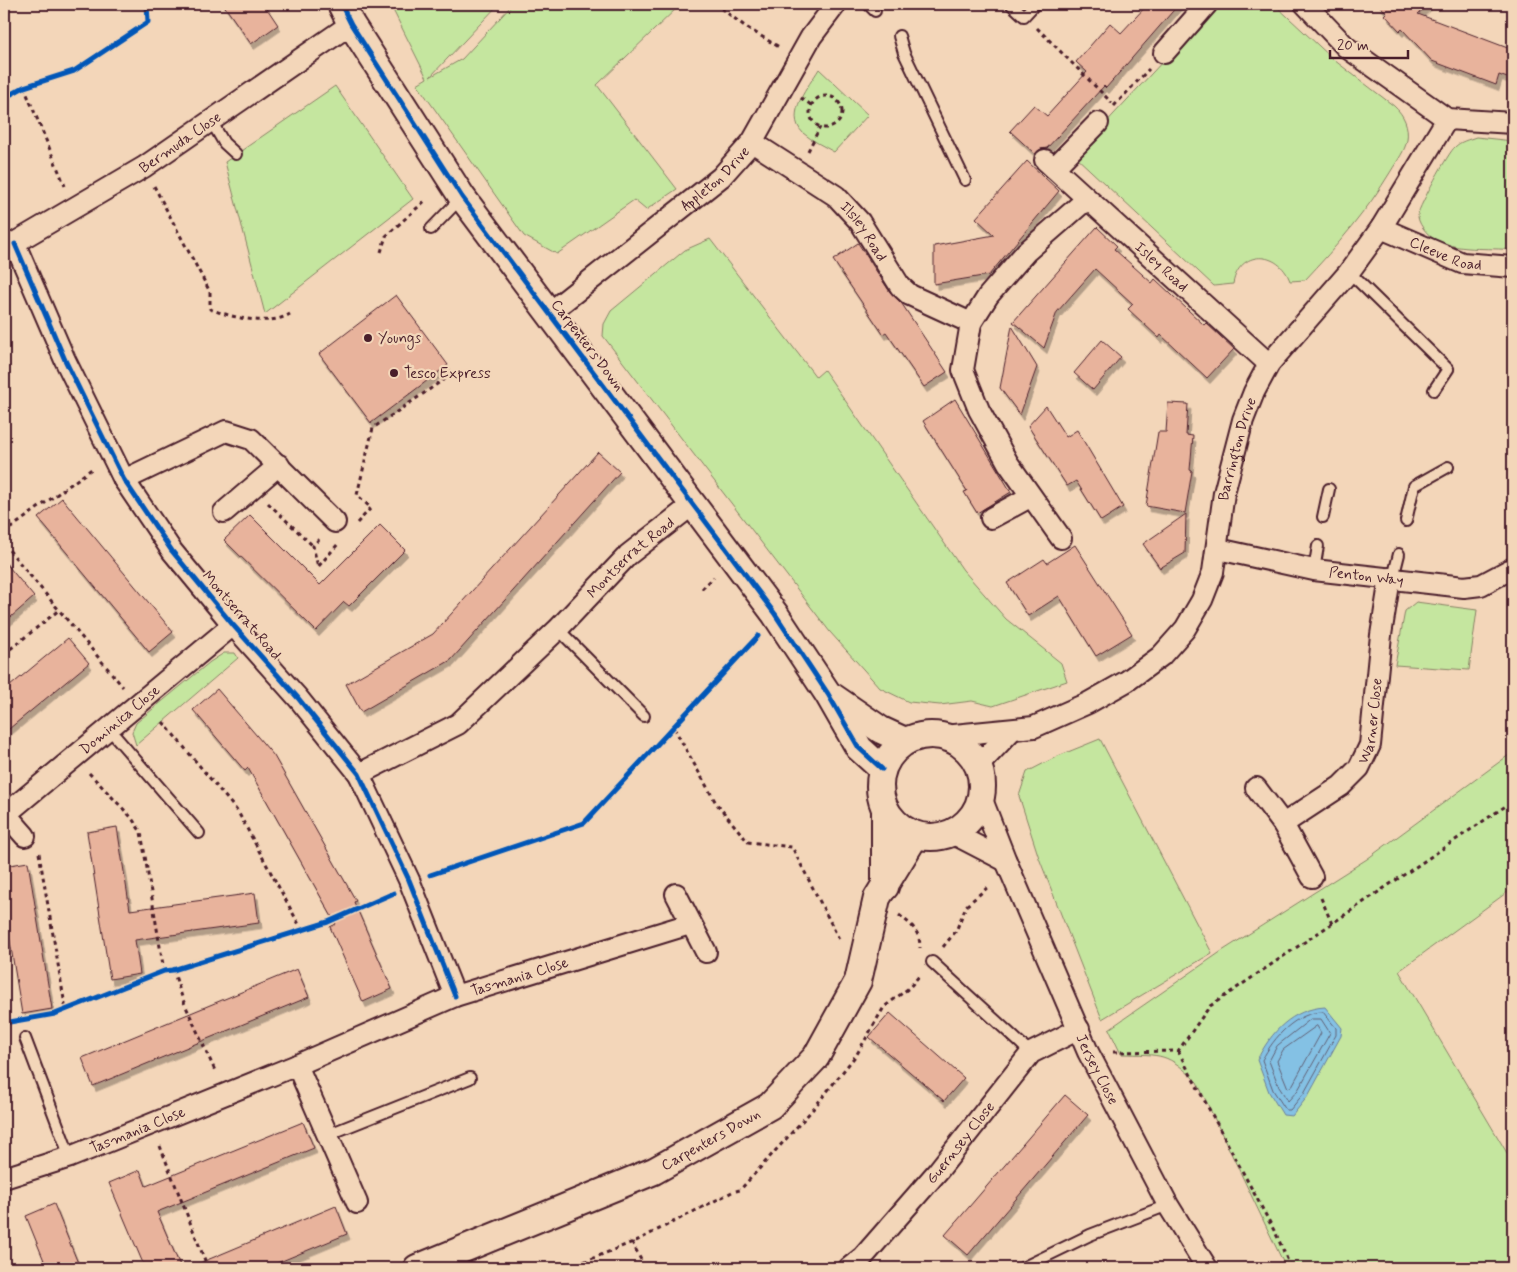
<svg xmlns="http://www.w3.org/2000/svg" width="1517" height="1272" viewBox="0 0 1517 1272" font-family="Mynerve,sans-serif">
<style>
.green{fill:#c5e69f;stroke:#888265}
.water{fill:#84c1e4;stroke:#6d809a}
.lines{fill:none;stroke-linecap:round;stroke-linejoin:round}
.shore{stroke:#616075;stroke-width:1}
.building{fill:#e8b39c;stroke:#4a1f2b;filter:url(#shadow)}
.service-casing{stroke:#4a1f2b;stroke-width:14}
.minor-casing{stroke:#4a1f2b;stroke-width:24}
.tertiary-casing{stroke:#4a1f2b;stroke-width:30}
.path{stroke:#4a1f2b;stroke-width:3;stroke-dasharray:4 4;stroke-linecap:butt}
.service{stroke:#f3d6b9;stroke-width:10}
.minor{stroke:#f3d6b9;stroke-width:20}
.tertiary{stroke:#f3d6b9;stroke-width:26}
.cycleway-casing{stroke:#f3d6b9;stroke-width:8}
.cycleway{stroke:#0057b8;stroke-width:5}
.poi-dot{fill:#4a1f2b;stroke:#f3d6b9;stroke-width:2}
.labels{text-anchor:middle;stroke-width:4.5;stroke-linejoin:round;paint-order:stroke}
.street-label{font-size:15px;fill:#4a1f2b;stroke:#f3d6b9}
.poi-label{font-size:15px;fill:#4a1f2b;stroke:#f3d6b9;text-anchor:start}
</style>
<defs>
<filter id="shadow"><feDropShadow dx="3" dy="5.5" stdDeviation="0" flood-color="#0004"/></filter>
</defs>
<rect width="100%" height="100%" fill="#f3d6b9"/>
<filter id="ink" filterUnits="userSpaceOnUse"><feTurbulence type="fractalNoise" baseFrequency=".02" numOctaves="2"/><feDisplacementMap in="SourceGraphic" scale="10" xChannelSelector="R" yChannelSelector="G"/><feConvolveMatrix kernelMatrix="1 2 1 2 8 2 1 2 1" color-interpolation-filters="sRGB"/></filter>
<g filter="url(#ink)">
<g class="green">
<path d="M390,4H499L430,77L462,59L513,4H681L597,85L677,189L646,210L634,200L557,254L524,236L417,84L427,78Z"/>
<path d="M1216,4H1274L1334,60L1394,106C1404,115 1409,126 1407,140C1405,151 1397,161 1391,171C1367,211 1337,246 1305,280L1290,281C1279,250 1239,249 1233,284L1214,286L1075,156Z"/>
<path d="M819,69L868,115L834,152C824,146 812,141 803,133C784,114 809,86 819,69Z"/>
<path d="M335,86L413,199L265,314L225,162Z"/>
<path d="M1476,137L1513,141V250C1489,247 1455,252 1434,239C1427,234 1417,223 1418,214C1419,207 1449,151 1455,147C1461,141 1468,140 1476,137Z"/>
<path d="M710,239L816,377L824,370L963,570L1006,619L1061,663L1067,681L993,706L972,701L940,705L909,702L880,688L830,632L603,336L604,324L611,311L685,250Z"/>
<path d="M1416,602L1477,610L1469,670L1395,665L1405,611Z"/>
<path d="M224,653H235L238,658L136,745L132,732L136,723L210,662Z"/>
<path d="M1100,739L1212,953L1102,1019L1039,858L1019,796L1027,772L1058,756Z"/>
<path d="M1513,752V888L1399,971L1513,1163V1263L1506,1268H1286L1197,1082C1167,1052 1162,1055 1121,1054L1109,1029L1222,951L1367,859Z"/>
</g>
<path class="water" d="M1325,1007L1342,1028L1341,1036L1308,1096L1292,1116L1283,1115L1269,1092L1257,1060C1271,1032 1292,1009 1325,1007Z"/>
<g class="lines">
<g class="shore">
<path d="M1323,1012L1336,1028V1035L1304,1093L1290,1110H1286L1273,1090L1262,1060C1274,1037 1296,1012 1323,1012Z"/>
<path d="M1311,1019H1321L1330,1033L1298,1090L1288,1101L1279,1087L1269,1061L1277,1046Z"/>
<path d="M1317,1026L1321,1033L1292,1086L1288,1088L1277,1061L1283,1050Z"/>
</g>
</g>
<g class="building">
<path d="M223,4H264L278,25L251,44Z"/>
<path d="M1148,4H1179L1106,88L1104,86L1047,148L1041,149L1035,154L1010,131L1034,105L1047,116L1087,72L1076,62L1110,23L1121,33Z"/>
<path d="M1378,4H1429L1418,14L1513,50V80L1499,75L1496,85L1432,61L1402,29L1400,31L1385,15L1387,13Z"/>
<path d="M1027,161L1059,191L989,275L934,284V246L994,235L976,218Z"/>
<path d="M1097,227L1117,246L1114,249L1152,283L1155,279L1204,325L1206,323L1234,349L1207,378L1161,335L1159,338L1128,309L1133,304L1095,269L1057,312L1044,348L1013,322Z"/>
<path d="M858,243L890,292L902,304L947,372L924,387L886,332L883,334L833,260Z"/>
<path d="M396,295L448,365L371,423L319,354Z"/>
<path d="M1012,326L1037,367L1020,415L1000,388Z"/>
<path d="M1102,340L1121,357L1093,390L1074,373Z"/>
<path d="M955,399L1011,492L977,513L964,492L967,491L923,421Z"/>
<path d="M1168,403L1188,404L1186,435L1193,436L1190,470L1192,471L1185,513L1146,506L1158,432H1166Z"/>
<path d="M1046,406L1066,437L1077,430L1123,507L1101,521L1076,481L1067,486L1028,426Z"/>
<path d="M598,452L620,472L451,660L361,712L346,684L433,634Z"/>
<path d="M62,498L173,632L149,652L38,518Z"/>
<path d="M1186,514L1185,553L1160,568L1143,544Z"/>
<path d="M250,515L320,585L380,525L405,550L349,606L344,602L316,631L224,540Z"/>
<path d="M1075,545L1132,634L1096,656L1059,596L1028,616L1007,583L1044,559L1047,563Z"/>
<path d="M4,561L34,597L4,623Z"/>
<path d="M68,638L89,663L4,733V691Z"/>
<path d="M217,689L274,756L356,901L354,902L392,989L363,1002L330,927L336,924L248,768L245,771L193,710Z"/>
<path d="M117,827L130,910L255,893L259,923L135,940L140,974L110,979L87,832Z"/>
<path d="M28,862L52,1009L22,1014L4,905V866Z"/>
<path d="M297,969L309,997L93,1086L82,1058Z"/>
<path d="M890,1013L964,1078L944,1101L869,1037Z"/>
<path d="M1065,1095L1088,1115L968,1255L945,1235Z"/>
<path d="M303,1122L314,1148L157,1212L181,1268H145L109,1183L140,1170L146,1186Z"/>
<path d="M54,1204L80,1268H47L26,1216Z"/>
<path d="M336,1206L347,1234L265,1268H188Z"/>
</g>
<g class="lines">
<defs>
<g id="service">
<path d="M868,4L875,11"/>
<path d="M1011,4L1024,16L1035,4"/>
<path d="M899,36L904,53L965,180"/>
<path d="M210,119L224,143L236,154"/>
<path d="M431,229L461,198"/>
<path d="M1349,272L1448,369L1434,390"/>
<path d="M1323,517L1329,489"/>
<path d="M1406,521L1414,486L1448,467"/>
<path d="M1314,570L1318,546"/>
<path d="M1393,578L1399,554"/>
<path d="M558,629L644,716"/>
<path d="M109,729L199,833"/>
<path d="M932,962L1031,1053"/>
<path d="M25,1038L70,1157"/>
<path d="M327,1135L470,1078"/>
<path d="M1022,1268L1090,1235L1168,1205"/>
</g>
<g id="minor">
<path d="M1305,4L1346,47L1447,119L1513,123"/>
<path d="M1164,53L1207,4"/>
<path id="s1" d="M752,142L836,196L860,222L900,286L910,295L971,323"/>
<path id="s2" d="M1045,160L1269,364"/>
<path d="M1054,168L1098,123"/>
<path id="s3" d="M1381,228L1462,263L1513,267"/>
<path d="M15,244L65,360L124,480L172,551L233,625L298,698L359,774L409,880L455,996"/>
<path id="s4" d="M4,249L144,167L351,24"/>
<path id="s5" d="M549,313L721,177L752,142L811,37L836,4"/>
<path d="M124,480L226,431L251,439L335,522"/>
<path d="M224,512L279,465"/>
<path d="M991,518L1030,497"/>
<path d="M1061,538L1008,463L979,410L963,370L971,323L988,296L1026,252L1087,199"/>
<path id="s6" d="M1218,549L1314,570L1464,587L1481,585L1513,568"/>
<path id="s7" d="M944,736L1034,727L1088,703L1127,681L1161,656L1185,629L1202,600L1213,572L1224,493L1243,420L1254,392L1269,364L1349,272L1381,228L1447,119"/>
<path d="M978,766L1011,731"/>
<path id="s8" d="M359,774L458,724L558,629L628,555L692,505"/>
<path d="M1256,788L1283,824L1312,877"/>
<path id="s9" d="M981,797L1006,861L1088,1052L1168,1205L1207,1268"/>
<path d="M4,812L25,836"/>
<path id="s10" d="M6,814L233,625"/>
<path id="s11" d="M1283,824L1341,786L1359,768L1370,745L1381,635L1390,578"/>
<path d="M952,833L1006,861"/>
<path d="M676,894L706,952"/>
<path d="M297,1065L357,1203"/>
<path id="s12" d="M4,1178L70,1157L297,1065L455,996L690,924"/>
<path id="s13" d="M849,1268L863,1257L938,1171L1031,1053L1079,1029"/>
</g>
<g id="tertiary">
<path d="M341,4L351,24L462,197L775,614L828,694L859,748L882,769"/>
<path d="M833,697L881,730L905,741"/>
<circle cx="931" cy="786" r="51"/>
<path d="M885,887V812"/>
<path id="s14" d="M417,1268L654,1171L770,1106L816,1057L858,981L877,898L915,836"/>
</g>
</defs>
<use href="#service" class="service-casing"/>
<use href="#minor" class="minor-casing"/>
<use href="#tertiary" class="tertiary-casing"/>
<g class="path">
<path d="M715,4L746,27L779,47"/>
<path d="M1037,28L1112,103"/>
<path d="M24,87L65,186"/>
<path d="M4,92L7,97"/>
<circle cx="826" cy="112" r="16"/>
<path d="M801,98L811,105"/>
<path d="M1114,106L1149,69"/>
<path d="M808,151L820,127"/>
<path d="M154,186L210,292V309C231,317 269,327 290,314"/>
<path d="M381,252L386,236L427,199"/>
<path d="M268,503L313,546"/>
<path d="M4,515L12,529"/>
<path d="M357,523L371,508L357,495L373,428L449,376"/>
<path d="M4,533L93,468"/>
<path d="M319,539L313,546L318,567L338,544"/>
<path d="M4,544L123,687"/>
<path d="M702,589L714,577"/>
<path d="M4,654L59,610"/>
<path d="M163,722L238,812L302,930"/>
<path d="M674,728L716,803L748,842L792,847L840,941"/>
<path d="M89,773L131,817L141,832L164,971"/>
<path d="M39,853L66,1011"/>
<path d="M1321,898L1332,924"/>
<path d="M899,915C912,925 920,931 920,948"/>
<path d="M943,947L956,931L966,906L988,887"/>
<path d="M173,970L183,1000L216,1073"/>
<path d="M1178,1051L1277,1236L1291,1268"/>
<path d="M1113,1052L1178,1051L1210,1006L1513,801"/>
<path d="M160,1146L208,1268"/>
<path d="M632,1242L645,1268"/>
<path d="M569,1268L638,1240L732,1192L740,1190L813,1109L857,1054L884,1007L909,988L920,975"/>
</g>
<use href="#service" class="service"/>
<use href="#minor" class="minor"/>
<use href="#tertiary" class="tertiary"/>
<defs>
<g id="cycleway">
<path d="M341,4L351,24L462,197L775,614L828,694L859,748L882,769"/>
<path d="M4,98L24,87L74,71L148,22L147,4"/>
<path d="M15,244L65,360L124,480L172,551L233,625L298,698L359,774L409,880L455,996"/>
<path d="M430,875L584,823L758,636"/>
<path d="M4,1023L55,1014L164,971L173,970L328,922L394,893"/>
</g>
</defs>
<use href="#cycleway" class="cycleway-casing"/>
<use href="#cycleway" class="cycleway"/>
</g>
</g>
<g class="poi-dot">
<circle cx="368" cy="338" r="5"/>
<circle cx="394" cy="373" r="5"/>
</g>
<g class="labels">
<g class="street-label">
<text dy="5" stroke="none"><textPath href="#s4" startOffset="206">Bermuda Close</textPath></text>
<text dy="5" stroke="none"><textPath href="#s5" startOffset="214">Appleton Drive</textPath></text>
<text dy="5" stroke="none"><textPath href="#s1" startOffset="145">Ilsley Road</textPath></text>
<text dy="5" stroke="none"><textPath href="#s3" startOffset="70">Cleeve Road</textPath></text>
<text dy="5" stroke="none"><textPath href="#s2" startOffset="158">Isley Road</textPath></text>
<text transform="translate(588 345) rotate(53)" y="5">Carpenters Down</text>
<text dy="5" stroke="none"><textPath href="#s7" startOffset="462">Barrington Drive</textPath></text>
<text dy="5" stroke="none"><textPath href="#s8" startOffset="351">Montserrat Road</textPath></text>
<text dy="5" stroke="none"><textPath href="#s6" startOffset="151">Penton Way</textPath></text>
<text transform="translate(242 615) rotate(49)" y="5">Montserrat Road</text>
<text dy="5" stroke="none"><textPath href="#s10" startOffset="148">Dominica Close</textPath></text>
<text dy="5" stroke="none"><textPath href="#s11" startOffset="144">Warner Close</textPath></text>
<text dy="5" stroke="none"><textPath href="#s12" startOffset="554">Tasmania Close</textPath></text>
<text dy="5" stroke="none"><textPath href="#s9" startOffset="296">Jersey Close</textPath></text>
<text dy="5" stroke="none"><textPath href="#s12" startOffset="142">Tasmania Close</textPath></text>
<text dy="5" stroke="none"><textPath href="#s14" startOffset="321">Carpenters Down</textPath></text>
<text dy="5" stroke="none"><textPath href="#s13" startOffset="168">Guernsey Close</textPath></text>
</g>
<g class="poi-label">
<text x="378" y="343">Youngs</text>
<text x="404" y="378">Tesco Express</text>
</g>
</g>
<rect width="1517" height="1272" fill="none" stroke="#f3d6b9" stroke-width="20"/>
<rect x="10" y="10" width="1497" height="1252" fill="none" stroke="#4a1f2b" stroke-width="2" filter="url(#ink)"/>
<path d="M1330 50v8h78v-8" fill="none" stroke="#4a1f2b" stroke-width="2.5"/>
<text x="1337" y="50" font-size="15" fill="#4a1f2b" stroke="#f3d6b9" stroke-width="4" paint-order="stroke">20 m</text>
</svg>
